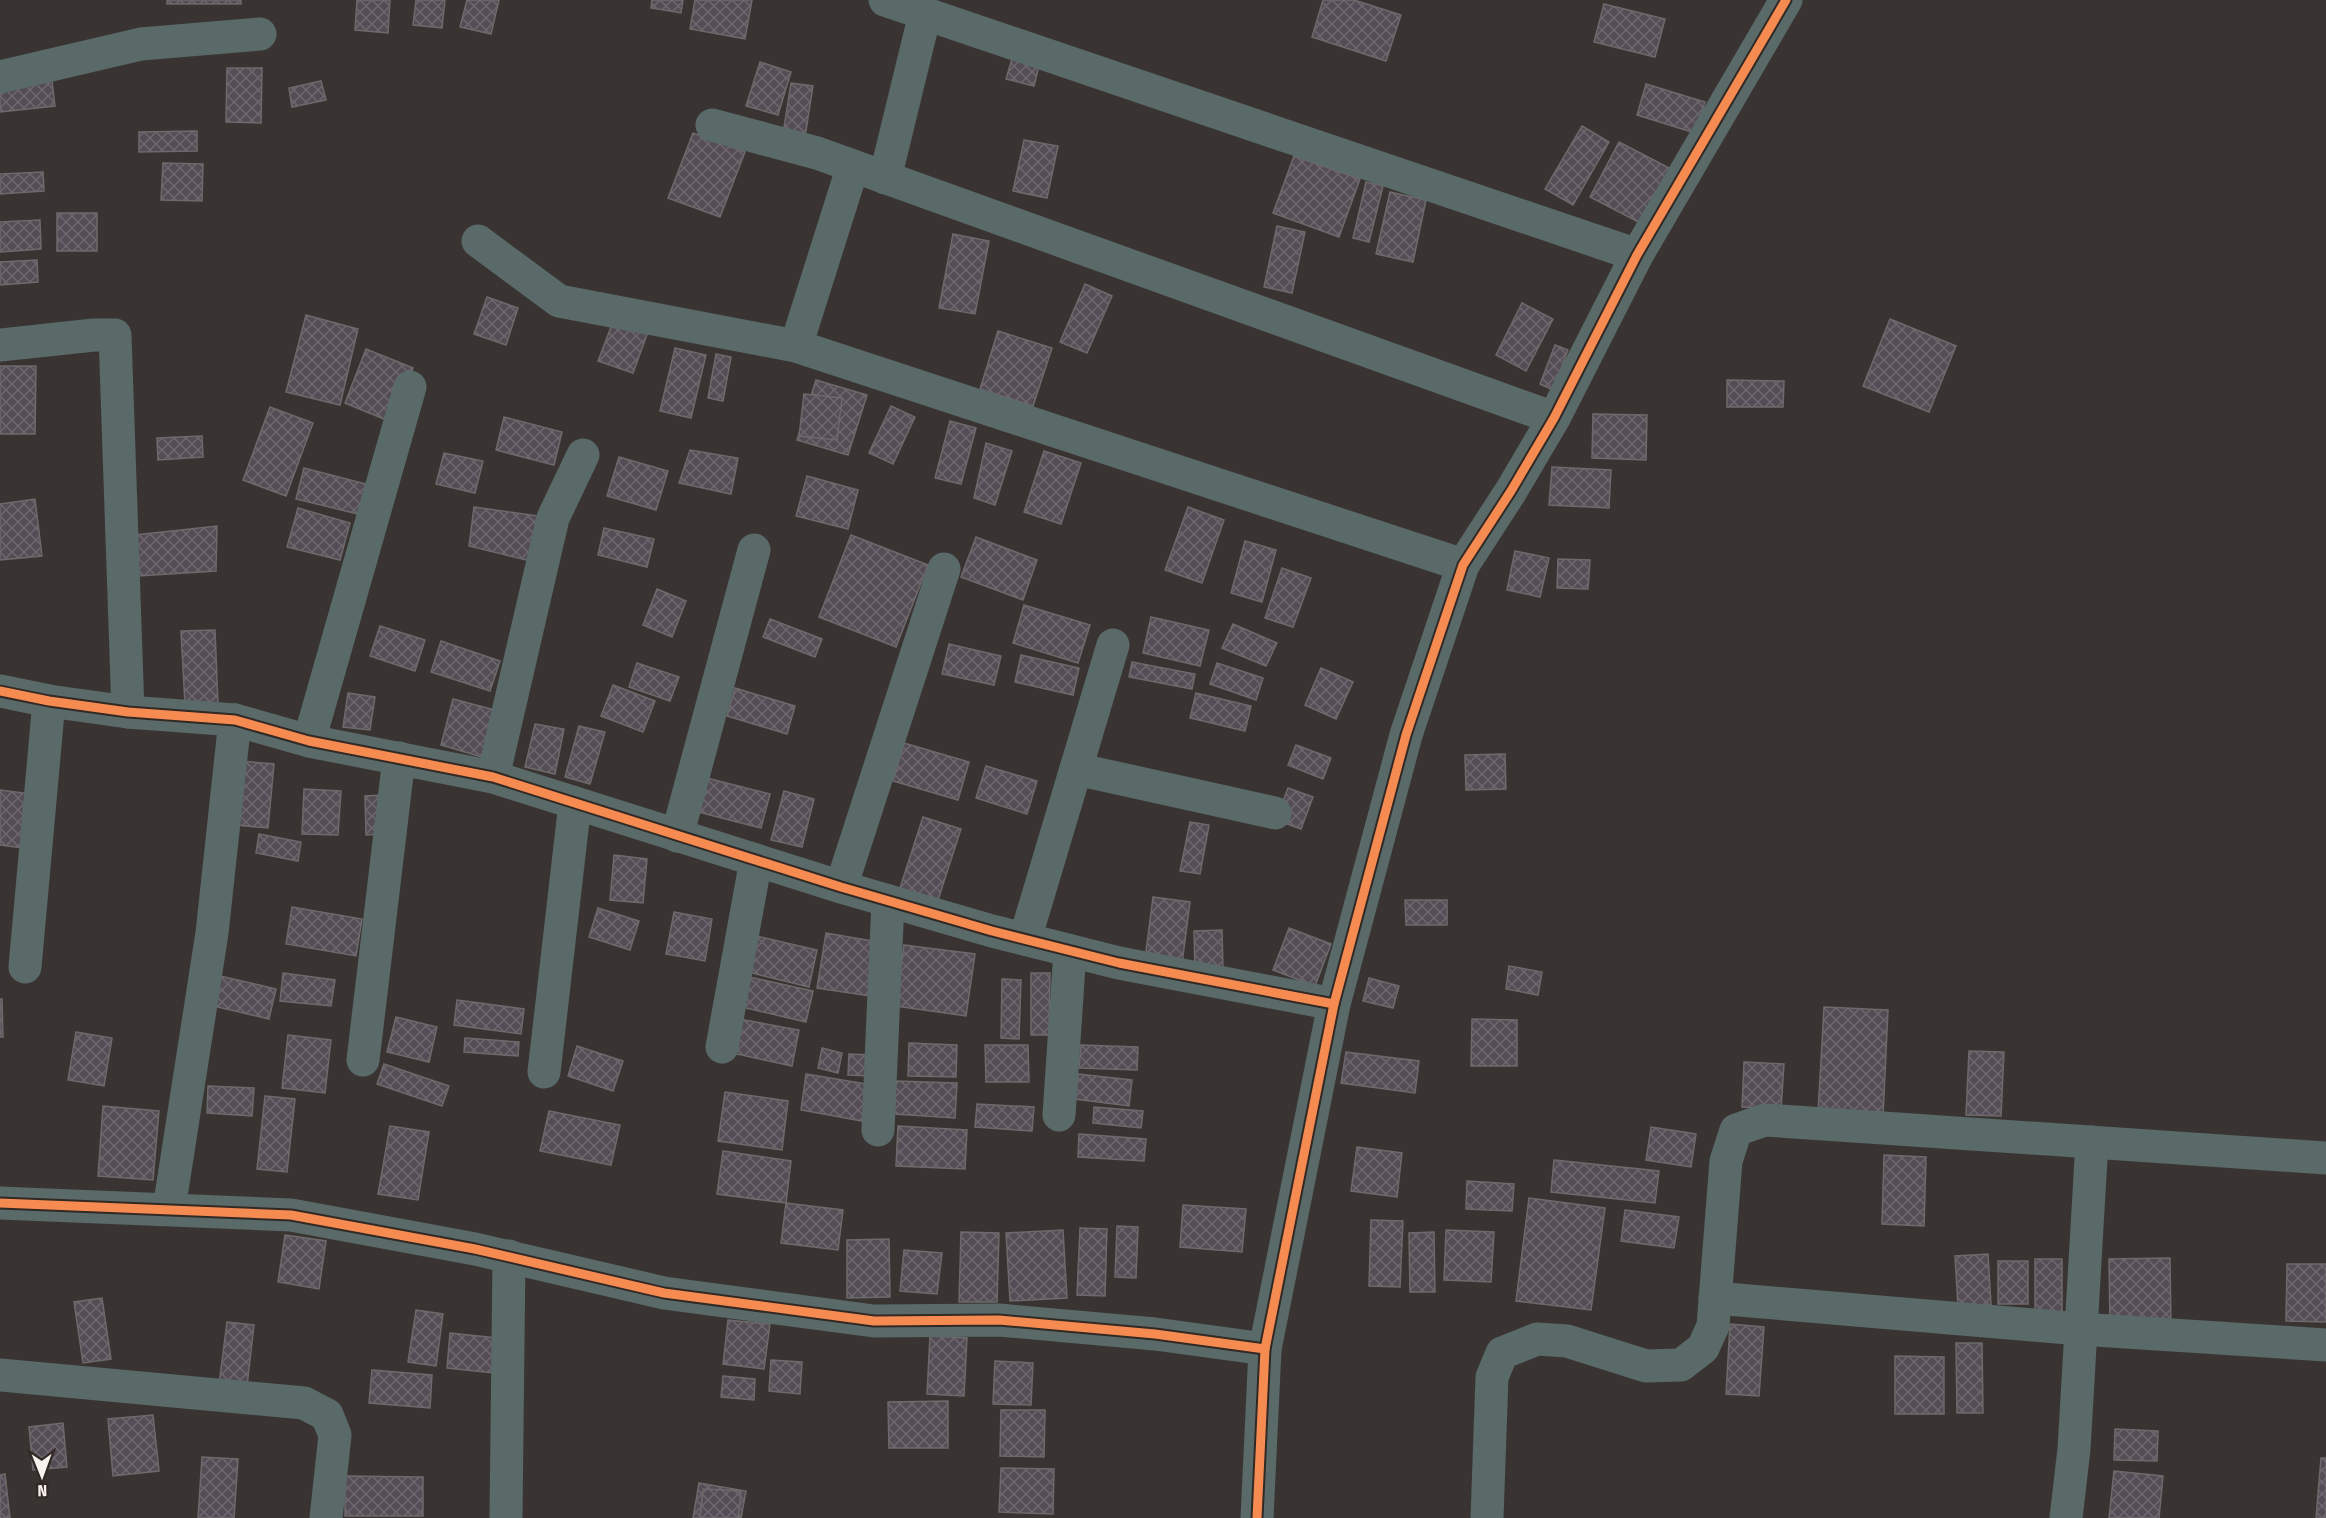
<svg xmlns="http://www.w3.org/2000/svg" width="2326" height="1518" viewBox="0 0 2326 1518" font-family="'Fira Sans Condensed',sans-serif">
<style>
.building{fill:url(#building-cross-hatch);stroke:#6d6a6b;stroke-width:1.5}
.lines{fill:none;stroke-linecap:round;stroke-linejoin:round}
.minor{stroke:#596a68;stroke-width:33}
.cycleway-casing{stroke:#322925;stroke-width:13}
.cycleway{stroke:#f68b52;stroke-width:9}
</style>
<defs>
<pattern id="building-cross-hatch" width="8" height="8" patternUnits="userSpaceOnUse" patternTransform="scale(1.5)"><rect width="8" height="8" fill="#554d56"/><path d="M0 0l8 8M0 8l8-8" fill="none" stroke="#6e676f"/></pattern>
</defs>
<rect width="100%" height="100%" fill="#393432"/>
<g class="building">
<rect x="167" y="0" width="74" height="4"/>
<path d="M357,0H390L388,33L355,30Z"/>
<path d="M416,0H445L442,28L413,25Z"/>
<path d="M467,0H499L491,34L460,27Z"/>
<path d="M652,0H683L681,13L651,8Z"/>
<path d="M695,0H752L745,39L690,29Z"/>
<path d="M1323,0H1354L1401,15L1386,61L1312,37Z"/>
<path d="M1604,4L1665,19L1655,57L1594,42Z"/>
<path d="M1012,59L1039,66L1034,86L1006,79Z"/>
<path d="M760,62L791,72L778,115L746,106Z"/>
<path d="M227,68H262L261,123L226,122Z"/>
<path d="M51,73L55,106L0,112V79Z"/>
<path d="M321,81L326,100L292,107L289,88Z"/>
<path d="M791,83L813,86L805,137L783,134Z"/>
<path d="M1646,84L1705,102L1695,133L1637,115Z"/>
<path d="M1582,126L1609,142L1573,205L1545,189Z"/>
<path d="M197,131V151L139,152V132Z"/>
<path d="M693,133L745,152L720,217L668,198Z"/>
<path d="M1024,140L1058,146L1047,198L1013,191Z"/>
<path d="M1619,142L1675,171L1646,226L1590,197Z"/>
<path d="M1294,156L1360,179L1339,237L1273,213Z"/>
<path d="M163,163L203,164L202,201L161,200Z"/>
<path d="M43,172L44,191L0,194V174Z"/>
<path d="M1366,182L1383,186L1369,242L1353,238Z"/>
<path d="M1390,192L1426,200L1413,262L1376,254Z"/>
<rect x="57" y="213" width="40" height="38"/>
<path d="M40,220L41,249L0,252V222Z"/>
<path d="M1277,226L1305,232L1292,293L1264,287Z"/>
<path d="M953,234L989,241L975,314L939,308Z"/>
<path d="M37,260L38,282L0,285V262Z"/>
<path d="M1085,284L1112,296L1087,353L1060,342Z"/>
<path d="M487,297L518,308L506,345L474,334Z"/>
<path d="M1522,303L1553,319L1526,371L1496,355Z"/>
<path d="M306,315L358,329L340,405L286,392Z"/>
<path d="M614,319L648,332L633,373L598,361Z"/>
<path d="M1890,319L1956,346L1929,412L1863,386Z"/>
<path d="M998,331L1052,348L1033,406L980,389Z"/>
<path d="M1555,345L1568,350L1553,390L1540,384Z"/>
<path d="M675,348L706,355L691,418L660,411Z"/>
<path d="M366,349L413,368L391,422L345,403Z"/>
<path d="M716,354L731,357L723,401L708,398Z"/>
<path d="M0,366H36L35,434H0Z"/>
<path d="M816,380L867,395L848,455L797,440Z"/>
<path d="M1727,380L1784,381L1783,407H1727Z"/>
<path d="M804,394L842,398L837,440L799,436Z"/>
<path d="M891,406L915,417L893,464L869,453Z"/>
<path d="M270,407L313,423L286,496L243,480Z"/>
<path d="M1593,414L1647,415L1646,460L1592,458Z"/>
<path d="M504,417L562,432L554,465L496,450Z"/>
<path d="M950,421L976,428L961,484L935,478Z"/>
<path d="M202,436L203,457L158,460L157,438Z"/>
<path d="M986,443L1012,451L995,505L974,498Z"/>
<path d="M690,450L738,458L731,494L679,483Z"/>
<path d="M1044,451L1081,463L1061,524L1024,512Z"/>
<path d="M444,453L483,461L475,493L436,484Z"/>
<path d="M619,457L668,471L656,510L607,496Z"/>
<path d="M1552,467L1611,470L1609,508L1549,505Z"/>
<path d="M304,468L366,484L358,514L296,499Z"/>
<path d="M807,476L858,490L848,529L796,516Z"/>
<path d="M35,499L42,556L0,560V504Z"/>
<path d="M474,507L553,518L535,562L469,546Z"/>
<path d="M1188,507L1224,520L1202,583L1165,570Z"/>
<path d="M298,508L350,523L340,560L287,547Z"/>
<path d="M217,526L216,571L138,576L135,535Z"/>
<path d="M604,528L654,539L647,567L598,555Z"/>
<path d="M851,535L928,565L896,647L819,617Z"/>
<path d="M976,537L1037,560L1023,600L961,577Z"/>
<path d="M1245,541L1276,550L1262,602L1231,593Z"/>
<path d="M1515,551L1549,558L1540,597L1507,590Z"/>
<path d="M1558,559L1590,560L1588,589L1557,588Z"/>
<path d="M1282,568L1311,578L1293,627L1265,618Z"/>
<path d="M657,589L686,601L672,637L643,625Z"/>
<path d="M1024,605L1090,625L1078,663L1013,643Z"/>
<path d="M1151,617L1209,630L1200,666L1143,653Z"/>
<path d="M770,619L822,639L815,657L763,637Z"/>
<path d="M1233,624L1277,643L1266,666L1222,648Z"/>
<path d="M380,626L425,640L415,671L370,656Z"/>
<path d="M215,630L218,704L185,705L181,631Z"/>
<path d="M441,641L500,661L490,691L431,672Z"/>
<path d="M949,644L1001,656L994,685L942,674Z"/>
<path d="M1021,655L1079,668L1073,695L1015,682Z"/>
<path d="M1132,662L1195,674L1192,689L1129,677Z"/>
<path d="M637,663L679,677L670,701L629,687Z"/>
<path d="M1217,663L1263,678L1256,700L1210,684Z"/>
<path d="M1321,668L1353,682L1336,719L1305,705Z"/>
<path d="M613,685L655,701L643,732L601,716Z"/>
<path d="M735,688L795,706L787,734L727,716Z"/>
<path d="M348,693L375,697L370,730L343,727Z"/>
<path d="M1196,693L1251,706L1245,731L1190,718Z"/>
<path d="M453,699L495,710L482,757L441,745Z"/>
<path d="M535,724L564,729L555,774L525,767Z"/>
<path d="M579,726L605,732L590,784L565,777Z"/>
<path d="M904,743L969,762L958,800L893,781Z"/>
<path d="M1296,745L1331,758L1323,779L1288,765Z"/>
<path d="M1505,754L1506,789L1466,790L1465,755Z"/>
<path d="M241,761L274,764L268,828L236,825Z"/>
<path d="M986,766L1037,781L1027,814L976,798Z"/>
<path d="M703,777L770,794L761,828L694,811Z"/>
<path d="M1288,788L1313,797L1301,829L1276,820Z"/>
<path d="M304,789L341,791L338,835L302,834Z"/>
<path d="M0,790L30,794L22,848L0,845Z"/>
<path d="M784,791L814,799L802,847L771,840Z"/>
<path d="M382,795L383,834L366,835L365,796Z"/>
<path d="M923,817L961,829L937,903L899,891Z"/>
<path d="M1190,822L1209,825L1200,874L1180,871Z"/>
<path d="M259,834L301,842L298,861L256,853Z"/>
<path d="M614,855L647,859L643,903L610,900Z"/>
<path d="M1153,897L1190,902L1182,964L1145,959Z"/>
<path d="M1405,900H1447V925H1406Z"/>
<path d="M292,907L362,919L356,956L286,944Z"/>
<path d="M598,908L639,921L630,950L589,937Z"/>
<path d="M674,912L712,919L705,961L666,954Z"/>
<path d="M1289,928L1331,944L1315,986L1273,970Z"/>
<path d="M1222,930L1223,969L1195,970L1194,931Z"/>
<path d="M826,933L879,942L870,996L817,988Z"/>
<path d="M748,934L817,950L809,987L740,970Z"/>
<path d="M904,945L975,954L966,1016L896,1006Z"/>
<path d="M1509,966L1542,972L1538,995L1506,989Z"/>
<path d="M283,973L335,980L331,1006L280,1001Z"/>
<path d="M1031,973H1050L1049,1035H1031Z"/>
<path d="M216,975L276,989L269,1019L209,1005Z"/>
<path d="M740,975L813,991L806,1022L733,1005Z"/>
<path d="M1369,978L1399,986L1393,1008L1363,1001Z"/>
<path d="M1002,979L1021,980L1019,1039L1001,1038Z"/>
<path d="M0,999H2L3,1037H0Z"/>
<path d="M457,1000L524,1009L521,1034L454,1025Z"/>
<path d="M1824,1007L1888,1010L1883,1116L1818,1113Z"/>
<path d="M396,1017L437,1027L429,1062L387,1052Z"/>
<path d="M739,1019L799,1030L792,1066L732,1053Z"/>
<path d="M1472,1019L1517,1020V1066H1471Z"/>
<path d="M76,1032L112,1038L104,1086L68,1080Z"/>
<path d="M288,1035L331,1040L325,1093L282,1088Z"/>
<path d="M465,1038L519,1042L518,1056L464,1052Z"/>
<path d="M909,1043L957,1045L956,1077L908,1076Z"/>
<path d="M985,1045H1028L1029,1082H986Z"/>
<path d="M1081,1045L1138,1047L1137,1070L1079,1068Z"/>
<path d="M577,1046L623,1061L613,1091L568,1076Z"/>
<path d="M822,1048L842,1053L838,1073L818,1068Z"/>
<path d="M1969,1051L2004,1052L2001,1116L1966,1115Z"/>
<path d="M1346,1052L1419,1061L1415,1093L1341,1083Z"/>
<path d="M849,1054L872,1055L871,1076L848,1075Z"/>
<path d="M1744,1062L1784,1064L1781,1109L1742,1107Z"/>
<path d="M384,1064L449,1086L442,1106L377,1084Z"/>
<path d="M806,1074L867,1084L862,1121L801,1110Z"/>
<path d="M1078,1074L1132,1080L1129,1106L1075,1099Z"/>
<path d="M896,1081L957,1083L955,1118L894,1114Z"/>
<path d="M208,1086L254,1088L252,1116L207,1113Z"/>
<path d="M725,1092L788,1101L782,1150L718,1141Z"/>
<path d="M265,1096L295,1099L287,1172L257,1169Z"/>
<path d="M977,1104L1034,1107L1032,1131L975,1127Z"/>
<path d="M103,1106L159,1111L153,1180L98,1176Z"/>
<path d="M1094,1107L1143,1111L1141,1128L1093,1123Z"/>
<path d="M549,1111L620,1125L611,1165L540,1151Z"/>
<path d="M390,1126L429,1132L418,1200L378,1194Z"/>
<path d="M898,1126L967,1130L965,1169L896,1166Z"/>
<path d="M1651,1127L1696,1134L1691,1167L1646,1160Z"/>
<path d="M1079,1134L1146,1139L1144,1161L1078,1157Z"/>
<path d="M1357,1147L1402,1153L1397,1197L1351,1191Z"/>
<path d="M723,1151L791,1161L786,1203L717,1194Z"/>
<path d="M1884,1155L1926,1157L1924,1226L1882,1224Z"/>
<path d="M1554,1160L1659,1171L1655,1203L1551,1192Z"/>
<path d="M1467,1181L1514,1184L1512,1211L1466,1209Z"/>
<path d="M1529,1198L1605,1208L1591,1310L1516,1301Z"/>
<path d="M786,1203L843,1210L838,1250L781,1243Z"/>
<path d="M1183,1205L1246,1209L1242,1252L1180,1247Z"/>
<path d="M1625,1210L1679,1217L1674,1248L1621,1241Z"/>
<path d="M1371,1220L1403,1221L1400,1287L1369,1286Z"/>
<path d="M1117,1226L1138,1227L1136,1278L1115,1277Z"/>
<path d="M1080,1228L1107,1229L1105,1296L1077,1295Z"/>
<path d="M1063,1230L1067,1298L1010,1301L1006,1233Z"/>
<path d="M1446,1230L1494,1232L1491,1282L1444,1280Z"/>
<path d="M961,1232L999,1233L997,1302H959Z"/>
<path d="M1434,1232L1435,1292H1410L1409,1233Z"/>
<path d="M285,1235L326,1241L319,1289L278,1282Z"/>
<path d="M889,1239L890,1297L847,1298V1240Z"/>
<path d="M904,1250L942,1253L937,1294L900,1291Z"/>
<path d="M1988,1254L1991,1305L1958,1307L1955,1256Z"/>
<path d="M2170,1258L2171,1326L2110,1327L2109,1259Z"/>
<rect x="2035" y="1259" width="27" height="55"/>
<rect x="1998" y="1261" width="30" height="43"/>
<path d="M2287,1264H2326V1322L2286,1321Z"/>
<path d="M102,1298L111,1359L83,1363L74,1302Z"/>
<path d="M416,1310L443,1314L436,1366L408,1362Z"/>
<path d="M728,1320L770,1324L764,1369L723,1364Z"/>
<path d="M227,1322L254,1325L246,1395L218,1392Z"/>
<path d="M1730,1324L1764,1327L1759,1396L1726,1394Z"/>
<path d="M450,1333L497,1338L494,1373L447,1368Z"/>
<path d="M930,1336L967,1338L964,1396L927,1394Z"/>
<path d="M1956,1343H1982L1983,1413H1957Z"/>
<path d="M1895,1356L1944,1357V1414H1895Z"/>
<path d="M771,1360L802,1362L800,1394L769,1391Z"/>
<path d="M995,1361L1033,1363L1031,1405L993,1404Z"/>
<path d="M372,1370L432,1375L430,1408L369,1403Z"/>
<path d="M723,1376L755,1379L754,1400L721,1397Z"/>
<path d="M948,1401V1448H889L888,1402Z"/>
<path d="M1001,1410H1045L1044,1457L1000,1456Z"/>
<path d="M153,1415L159,1471L113,1476L108,1419Z"/>
<path d="M63,1423L67,1467L33,1470L29,1427Z"/>
<path d="M2115,1429L2158,1431L2157,1461L2114,1460Z"/>
<path d="M202,1457L238,1459L234,1518H198Z"/>
<path d="M2321,1458H2326V1518H2316Z"/>
<path d="M1001,1468L1054,1469L1053,1514L999,1512Z"/>
<path d="M2114,1471L2163,1476L2159,1518H2109Z"/>
<path d="M5,1474L10,1518H0V1475Z"/>
<path d="M345,1476L423,1477V1516H345Z"/>
<path d="M699,1483L746,1491L741,1518H693Z"/>
<path d="M703,1489L741,1491L738,1518H700Z"/>
</g>
<g class="lines">
<g class="minor">
<path d="M885,0L1637,255"/>
<path d="M0,77L141,44L260,34"/>
<path d="M712,125L817,153L1554,418"/>
<path d="M885,178L925,14"/>
<path d="M478,241L559,301L796,346L1463,565"/>
<path d="M0,345L94,335H115L128,712"/>
<path d="M796,346L853,166"/>
<path d="M0,691L49,701L128,712L235,720L309,741L493,777L841,887L992,931L1119,963L1334,1004"/>
<path d="M309,741L410,387"/>
<path d="M1076,769L1275,813"/>
<path d="M493,777L553,518L583,455"/>
<path d="M677,836L754,550"/>
<path d="M841,887L944,569"/>
<path d="M1025,939L1113,645"/>
<path d="M25,967L49,701"/>
<path d="M722,1047L756,860"/>
<path d="M363,1060L399,758"/>
<path d="M544,1072L575,803"/>
<path d="M1059,1115L1070,951"/>
<path d="M878,1130L888,901"/>
<path d="M0,1203L291,1215L475,1249L664,1293L874,1321L999,1320L1155,1334L1265,1349"/>
<path d="M169,1209L212,933L235,720"/>
<path d="M1715,1298L2080,1329L2326,1345"/>
<path d="M0,1375L304,1403L327,1415L335,1435L326,1518"/>
<path d="M506,1518L509,1256"/>
<path d="M1257,1518L1265,1349L1334,1004L1406,735L1463,565L1511,491L1554,418L1637,255L1786,0"/>
<path d="M1487,1518L1492,1377L1502,1353L1537,1339L1567,1341L1646,1366L1681,1365L1703,1348L1713,1326L1726,1161L1736,1130L1765,1120L2326,1158"/>
<path d="M2066,1518L2074,1449L2092,1142"/>
</g>
<defs>
<g id="cycleway">
<path d="M0,691L49,701L128,712L235,720L309,741L493,777L841,887L992,931L1119,963L1334,1004"/>
<path d="M0,1203L291,1215L475,1249L664,1293L874,1321L999,1320L1155,1334L1265,1349"/>
<path d="M1257,1518L1265,1349L1334,1004L1406,735L1463,565L1511,491L1554,418L1637,255L1786,0"/>
</g>
</defs>
<use href="#cycleway" class="cycleway-casing"/>
<use href="#cycleway" class="cycleway"/>
</g>
<g transform="translate(42 1476) rotate(179)" stroke="#322925" stroke-width="4.5" paint-order="stroke">
<path d="M0-4.5L10 22L0 15L-10 22Z" fill="#f8f2ef"/>
<text y="-9" font-size="16" font-weight="bold" text-anchor="middle" fill="#f8f2ef">N</text>
</g>
</svg>
